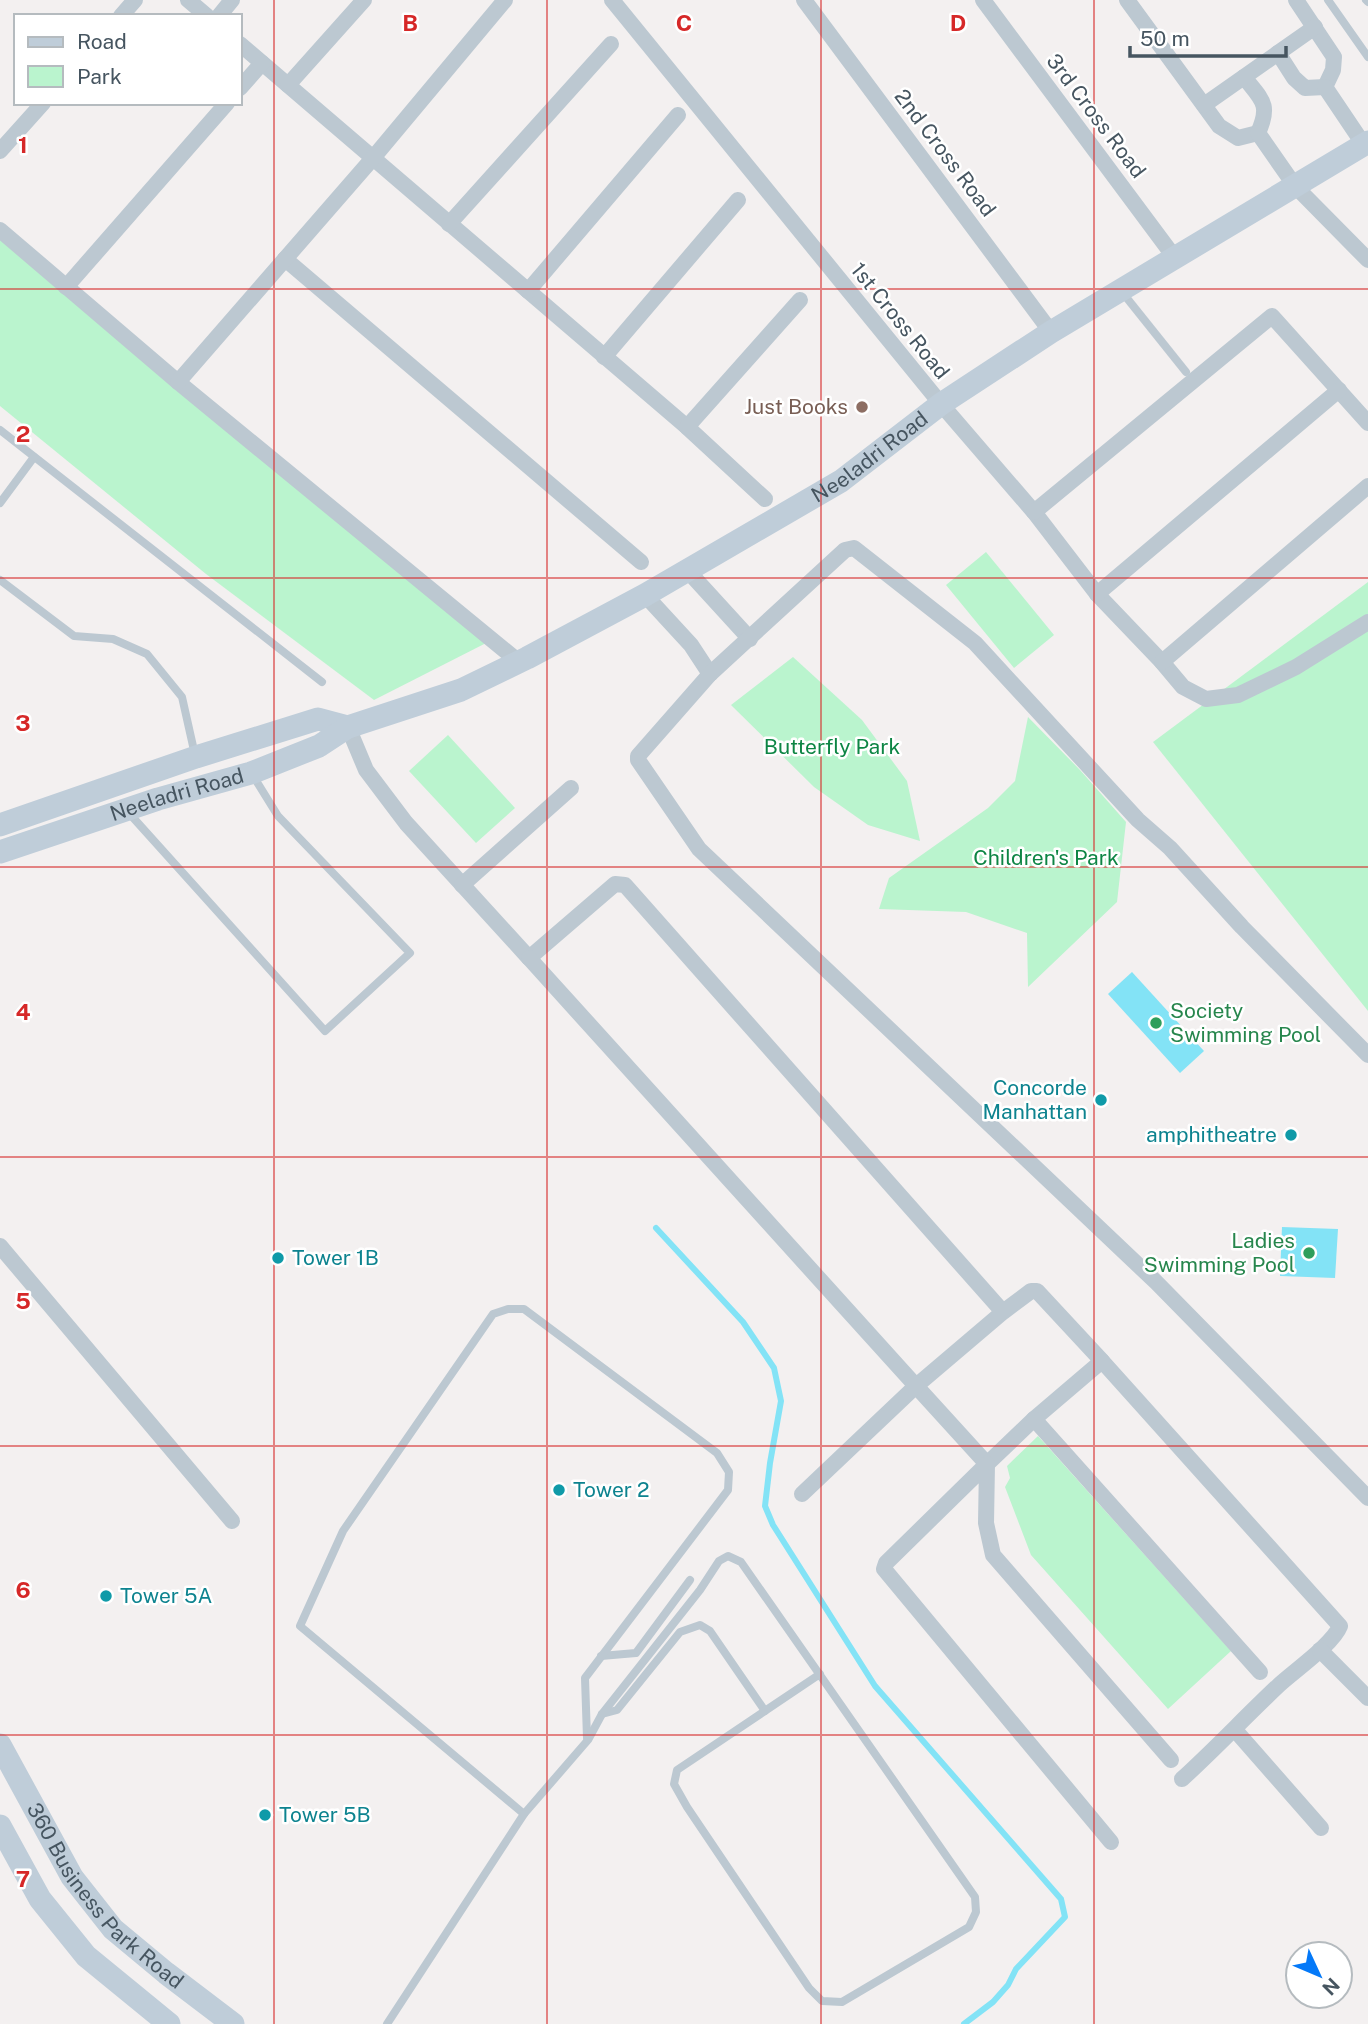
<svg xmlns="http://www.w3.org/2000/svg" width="1368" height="2024" viewBox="0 0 1368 2024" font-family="'Public Sans',sans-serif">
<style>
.green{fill:#baf4ce}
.water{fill:#83e3f6}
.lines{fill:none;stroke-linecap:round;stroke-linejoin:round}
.stream{stroke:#83e3f6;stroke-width:6}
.service{stroke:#bcc8d1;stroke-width:8}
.minor{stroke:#bcc8d1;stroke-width:16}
.secondary{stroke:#bfcdd9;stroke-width:23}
.grid{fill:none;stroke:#d62828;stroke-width:2;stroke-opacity:0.55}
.education-dot{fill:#8d6e63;stroke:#fff;stroke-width:2.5}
.leisure-dot{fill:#2e9e5b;stroke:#fff;stroke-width:2.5}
.culture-dot{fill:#0f9aa8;stroke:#fff;stroke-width:2.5}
.labels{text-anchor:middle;stroke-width:5;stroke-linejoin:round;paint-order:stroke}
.street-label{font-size:21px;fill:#465560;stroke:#fff}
.education-label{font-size:21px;fill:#785e54;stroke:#fff;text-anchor:end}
.park-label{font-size:21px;fill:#0d8544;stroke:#fff}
.leisure-label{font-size:21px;fill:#27864d;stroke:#fff;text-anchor:start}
.culture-label{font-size:21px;fill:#0d838f;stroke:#fff;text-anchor:start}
.grid-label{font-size:23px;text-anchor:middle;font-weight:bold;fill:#d62828;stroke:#fff;stroke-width:5;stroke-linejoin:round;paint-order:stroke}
</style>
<rect width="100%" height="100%" fill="#f3f0f0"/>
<g class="green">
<path d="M0,230L494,639L374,700L206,574L0,406Z"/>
<path d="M986,552L1054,635L1014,668L946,585Z"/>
<path d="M1368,582V1011L1153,742Z"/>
<path d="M793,657L862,720L907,781L920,841L868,825L814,787L731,705Z"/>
<path d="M1028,717L1080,770L1126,822L1117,902L1028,987L1027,933L966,912L879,909L889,878L988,808L1015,781Z"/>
<path d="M448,735L515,808L476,843L409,771Z"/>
<path d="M1038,1436L1231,1651L1168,1709L1031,1555L1005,1487L1010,1478L1007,1466Z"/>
</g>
<g class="water">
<path d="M1132,972L1204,1051L1180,1073L1108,994Z"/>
<path d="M1282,1227L1338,1229L1335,1278L1280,1276Z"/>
</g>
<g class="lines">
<path class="stream" d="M656,1228L743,1322L774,1368L781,1401L770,1463L765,1506L773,1525L875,1686L1061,1899L1065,1917L1016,1969L1008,1985L993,2002L964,2024"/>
<g class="service">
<path d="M1328,0L1368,57"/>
<path d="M1366,0L1368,2"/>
<path d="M1122,292L1186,372"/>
<path d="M0,430L322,682"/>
<path d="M0,503L34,457"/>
<path d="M0,580L74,636L113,639L147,654L182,697L195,755"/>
<path d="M128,812L325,1031L410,953L278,816L252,774"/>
<path d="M601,1656L636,1653L690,1580"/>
<path d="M602,1714L617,1710L680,1632L700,1625L710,1631L765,1711"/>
<path d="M524,1814L300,1626L343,1531L493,1314L508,1309H524L717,1453L729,1472L728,1490L585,1678L587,1738"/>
<path d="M387,2024L524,1814L588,1740L602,1714L700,1590L719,1561L728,1556L741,1562L975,1897L976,1912L969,1927L842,2002L822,2001L809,1988L687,1807L674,1784L677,1770L820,1674"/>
</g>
<g class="minor">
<path d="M188,0L207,16"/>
<path d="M612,0L941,404L1034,512L1097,594L1162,662L1183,687L1206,699L1238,695L1296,667L1368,622"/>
<path d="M804,0L1051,332"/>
<path d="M983,0L1175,258"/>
<path d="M1127,0L1219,126L1238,138L1258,133"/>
<path d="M1296,0L1334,57L1333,70L1325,87"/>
<path d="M121,16L135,0"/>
<path d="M219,16L232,0"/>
<path d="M240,44L687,427L765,499"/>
<path d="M1278,53L1294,78L1305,88L1325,87"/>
<path d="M1244,77C1262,100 1271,104 1258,133"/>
<path d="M288,85L364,0"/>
<path d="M1325,87L1364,145"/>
<path d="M240,88L262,63"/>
<path d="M1204,105L1315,27"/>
<path d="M1258,133L1295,186L1368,260"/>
<path d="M0,151L43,103"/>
<path d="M449,224L611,44"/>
<path d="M0,230L178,382L519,662"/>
<path d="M285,259L641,562"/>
<path d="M66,287L227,103"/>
<path d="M528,291L678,115"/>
<path d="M604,357L738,200"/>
<path d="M178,382L373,158L505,0"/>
<path d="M687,427L800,300"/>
<path d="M1034,512L1272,316L1368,423"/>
<path d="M687,570L750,639"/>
<path d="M1097,594L1339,390"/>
<path d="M645,595L691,645L710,674"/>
<path d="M1162,662L1368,486"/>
<path d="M348,727L366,770L406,823L529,958L615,884L625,885L1003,1312L1031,1291H1037L1102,1361L1034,1419L987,1464L916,1386L1003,1312"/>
<path d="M462,885L571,788"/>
<path d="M529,958L916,1386L802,1494"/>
<path d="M1368,1055L1242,927L1170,848L1138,820L975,643L854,548L845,550L710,674L638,756V760L699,849L1156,1282L1368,1498"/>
<path d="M0,1246L232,1521"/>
<path d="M1102,1361L1340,1626C1333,1644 1294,1671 1279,1685C1246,1716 1215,1749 1182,1779"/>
<path d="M1034,1419L1260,1672"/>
<path d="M1320,1650L1368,1698"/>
<path d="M1235,1730L1321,1828"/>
<path d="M1111,1842L884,1569L886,1563L987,1464L986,1523L993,1555L1171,1760"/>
</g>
<g class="secondary">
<path d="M0,825L196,757L318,719L348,727"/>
<path id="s1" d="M0,852L158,799L251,773L319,746L348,727L461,690L527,658L645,595L841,481L941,404L1051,332L1368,142"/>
<path id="s2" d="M0,1745L72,1877L113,1929L166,1973L233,2024"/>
<path d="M0,1826L40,1899L86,1956L169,2024"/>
</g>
</g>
<path class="grid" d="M274,0V2024M547,0V2024M821,0V2024M1094,0V2024M0,289H1368M0,578H1368M0,867H1368M0,1157H1368M0,1446H1368M0,1735H1368"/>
<circle class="education-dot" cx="862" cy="407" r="7"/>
<g class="leisure-dot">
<circle cx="1156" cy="1023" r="7"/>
<circle cx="1309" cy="1253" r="7"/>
</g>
<g class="culture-dot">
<circle cx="1101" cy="1100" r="7"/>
<circle cx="1291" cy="1135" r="7"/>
<circle cx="278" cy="1258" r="7"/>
<circle cx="559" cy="1490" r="7"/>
<circle cx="106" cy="1596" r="7"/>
<circle cx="265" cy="1815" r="7"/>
</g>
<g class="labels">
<g class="street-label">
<text transform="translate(1096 116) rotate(53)" y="7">3rd Cross Road</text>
<text transform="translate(945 153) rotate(53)" y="7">2nd Cross Road</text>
<text transform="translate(900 321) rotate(51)" y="7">1st Cross Road</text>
<text dy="7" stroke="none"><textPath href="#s1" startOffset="961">Neeladri Road</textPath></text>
<text dy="7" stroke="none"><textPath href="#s1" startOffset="186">Neeladri Road</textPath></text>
<text dy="7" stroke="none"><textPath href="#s2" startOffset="186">360 Business Park Road</textPath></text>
</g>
<g class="education-label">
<text x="848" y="414">Just Books</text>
</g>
<g class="park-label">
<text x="832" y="754">Butterfly Park</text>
<text x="1046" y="865">Children's Park</text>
</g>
<g class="leisure-label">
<text x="1170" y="1018">Society<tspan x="1170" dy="24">Swimming Pool</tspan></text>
<text x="1295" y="1248" text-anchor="end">Ladies<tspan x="1295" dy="24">Swimming Pool</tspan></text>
</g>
<g class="culture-label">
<text x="1087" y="1095" text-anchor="end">Concorde<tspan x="1087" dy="24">Manhattan</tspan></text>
<text x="1277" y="1142" text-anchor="end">amphitheatre</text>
<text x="292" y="1265">Tower 1B</text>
<text x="573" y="1497">Tower 2</text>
<text x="120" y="1603">Tower 5A</text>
<text x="279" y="1822">Tower 5B</text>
</g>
</g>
<g class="grid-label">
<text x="410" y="31">B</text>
<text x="684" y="31">C</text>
<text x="958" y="31">D</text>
<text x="23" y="153">1</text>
<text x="23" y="442">2</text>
<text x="23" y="731">3</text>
<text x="23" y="1020">4</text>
<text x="23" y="1309">5</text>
<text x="23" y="1598">6</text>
<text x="23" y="1887">7</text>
</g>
<rect x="14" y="14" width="228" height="91" fill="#ffffff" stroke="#b5bbbf" stroke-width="2"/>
<rect x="28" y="37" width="35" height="10" fill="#bfcdd9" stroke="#b5bbbf" stroke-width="2"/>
<text x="77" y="49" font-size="21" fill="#465560">Road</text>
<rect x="28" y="66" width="35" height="21" fill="#baf4ce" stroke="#b5bbbf" stroke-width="2"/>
<text x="77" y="84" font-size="21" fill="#465560">Park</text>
<g transform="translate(1319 1975) rotate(134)"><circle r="33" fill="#ffffff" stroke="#b5bbbf" stroke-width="2"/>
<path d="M0-5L12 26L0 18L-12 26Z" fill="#0479f8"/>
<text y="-10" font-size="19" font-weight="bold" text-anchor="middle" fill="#465560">N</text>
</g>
<path d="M1130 46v10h156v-10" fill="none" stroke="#465560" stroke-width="3.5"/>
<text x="1140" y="46" font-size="21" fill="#465560" stroke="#ffffff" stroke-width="5" paint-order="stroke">50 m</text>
</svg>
